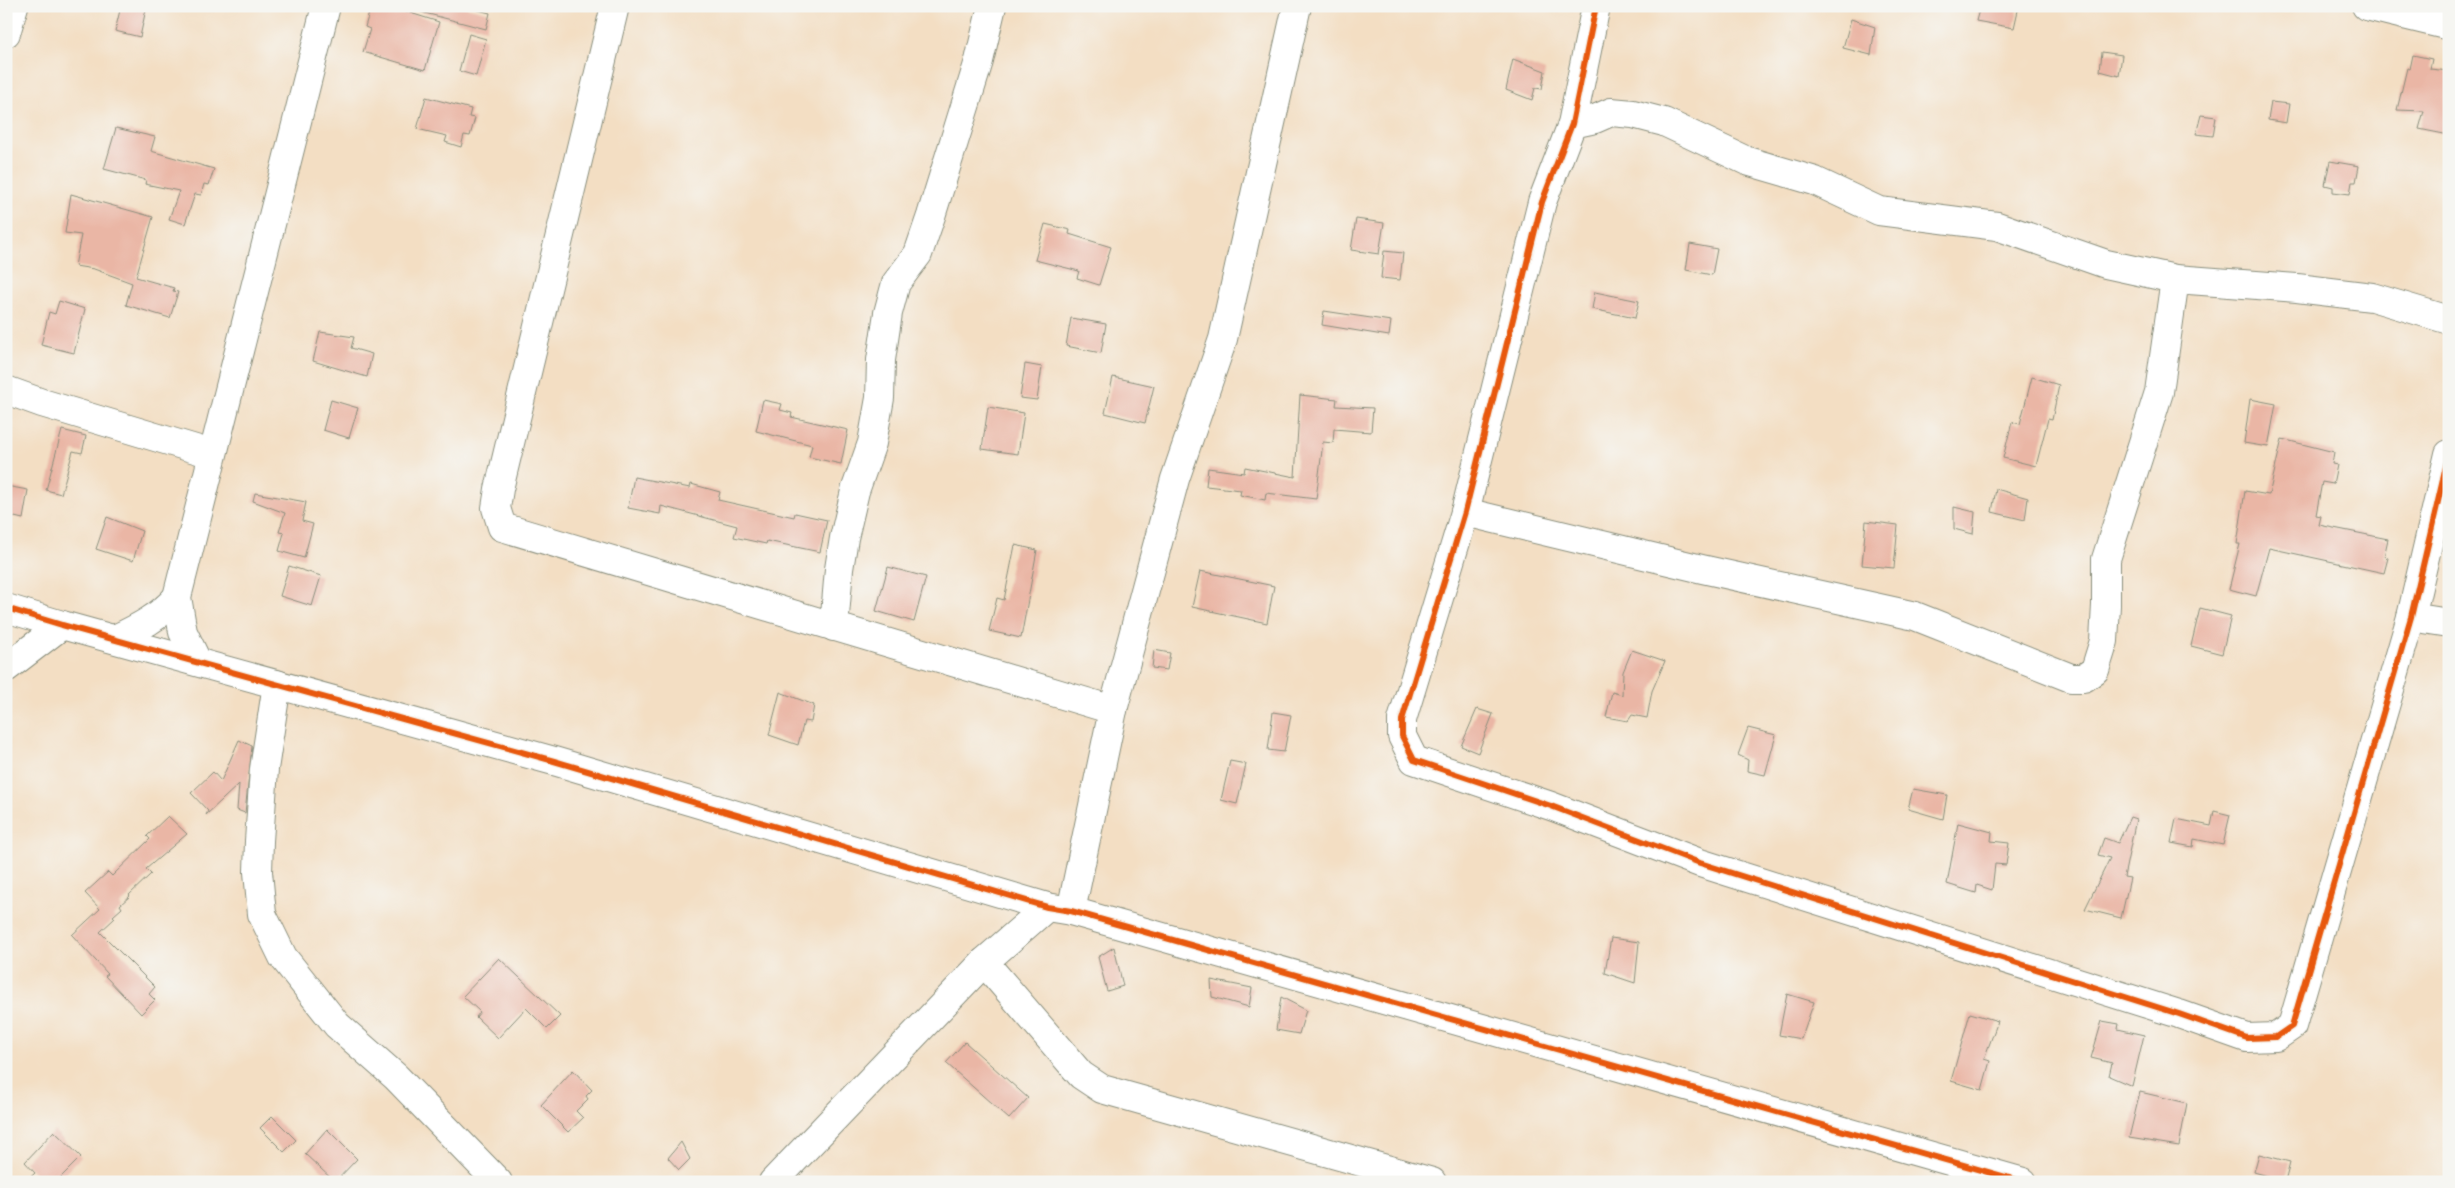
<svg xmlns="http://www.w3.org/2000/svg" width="2455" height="1188" viewBox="0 0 2455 1188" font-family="Dekko,sans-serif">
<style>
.building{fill:#eab6a5}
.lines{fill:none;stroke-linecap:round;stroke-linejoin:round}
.minor-casing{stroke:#898e7c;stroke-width:30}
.minor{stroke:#fff;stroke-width:28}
.cycleway-casing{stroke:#f6f6f2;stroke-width:9}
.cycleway{stroke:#e8590c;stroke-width:6}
</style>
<rect width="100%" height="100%" fill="#f6f6f2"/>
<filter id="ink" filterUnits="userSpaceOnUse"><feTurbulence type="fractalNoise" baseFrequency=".02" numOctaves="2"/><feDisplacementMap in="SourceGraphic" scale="10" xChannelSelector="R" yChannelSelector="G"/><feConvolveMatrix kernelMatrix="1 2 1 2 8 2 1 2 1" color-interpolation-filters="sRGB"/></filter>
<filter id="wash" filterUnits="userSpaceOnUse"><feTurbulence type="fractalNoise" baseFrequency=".0096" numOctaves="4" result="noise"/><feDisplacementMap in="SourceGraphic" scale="20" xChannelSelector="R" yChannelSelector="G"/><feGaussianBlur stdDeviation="1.12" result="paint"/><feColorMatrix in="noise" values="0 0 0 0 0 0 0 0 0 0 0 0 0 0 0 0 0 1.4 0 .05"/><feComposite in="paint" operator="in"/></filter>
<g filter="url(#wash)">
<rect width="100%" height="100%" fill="#f3dec3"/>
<g id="blocks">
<g class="building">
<path d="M121,6L146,9L140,37L115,31Z"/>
<path d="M371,6H388L439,22L425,70L363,52L370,29L365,27Z"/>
<path d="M422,6H462L490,13L486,29L421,12Z"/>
<path d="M1980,6H2019L2014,28L1976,21Z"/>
<path d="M1851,19L1875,27L1871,55L1843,48Z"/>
<path d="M469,34L486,39L476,76L459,71Z"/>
<path d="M2102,52L2122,55L2119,76L2100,71Z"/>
<path d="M2413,55L2432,59L2430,69L2449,71V135L2419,129L2424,111L2397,110L2407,68L2410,69Z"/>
<path d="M1513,59L1545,71L1542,89L1535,88L1532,100L1506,90Z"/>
<path d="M426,97L471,109L469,117L475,118L470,136L464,135L461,147L445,142L447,136L417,129Z"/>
<path d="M2271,102L2289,104L2286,123L2268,120Z"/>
<path d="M2201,115L2216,117L2213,136L2196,134Z"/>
<path d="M116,128L155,137L151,151L214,169L209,185L204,184L201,195L195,194L185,224L169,219L179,191L145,184L146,180L104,169Z"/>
<path d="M2330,161L2359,166L2356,182H2352L2350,194L2333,192V187L2325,185Z"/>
<path d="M71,194L153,217L136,277L174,288L173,291L178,292L170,318L126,305L132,283L94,269L75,266L81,235L65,233Z"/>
<path d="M1356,219L1384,223L1379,254L1351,250Z"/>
<path d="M1045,224L1070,230L1069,234L1111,247L1099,285L1077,278L1079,271L1035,260Z"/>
<path d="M1690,244L1717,249L1712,275L1686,270Z"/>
<path d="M1384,251L1403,253L1400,280L1381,278Z"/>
<path d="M1595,292L1639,301L1635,318L1592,309Z"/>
<path d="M59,301L85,309L74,353L41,345L49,312L55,314Z"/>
<path d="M1324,311L1391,321L1389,336L1322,325Z"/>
<path d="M1071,318L1106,324L1101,353L1066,346Z"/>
<path d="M320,332L354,337L351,348L372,354L367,377L313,361Z"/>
<path d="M1025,364L1042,367L1037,400L1020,398Z"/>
<path d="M1113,377L1154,386L1145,423L1105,413Z"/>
<path d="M2032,377L2059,385L2052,420L2048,419L2036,466L2003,458L2012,422L2020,424Z"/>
<path d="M1300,395L1337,399L1336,406L1373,408L1371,432L1334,429L1333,443L1323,442L1316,499L1266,493L1265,500L1240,495L1241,490L1206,486L1208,468L1244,473L1245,467L1295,477Z"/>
<path d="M2250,399L2276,404L2268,447L2244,443Z"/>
<path d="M331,400L358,408L349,438L323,430Z"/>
<path d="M763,400L782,404L780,410L792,413L791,417L848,430L841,464L809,457L812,445L756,431Z"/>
<path d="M988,407L1024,413L1018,454L982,449Z"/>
<path d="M62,430L86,436L82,453L73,451L61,494L46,490Z"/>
<path d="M2282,439L2334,452L2332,464L2337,465L2333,484L2322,482L2316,515L2321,516L2319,525L2388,539L2384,557L2388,558L2384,573L2269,548L2256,596L2229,589L2240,544H2237L2245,491L2269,495Z"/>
<path d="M634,477L690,488L691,484L720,492L718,500L794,517L795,513L827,520L820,552L767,541L766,544L734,537L737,526L661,506L660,514L628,508Z"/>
<path d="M6,486L28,490L23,519L6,515Z"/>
<path d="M1996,489L2028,498L2025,520L1992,512Z"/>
<path d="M255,493L306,502L302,521L313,524L304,558L279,551L284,533L279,532L285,513L253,501Z"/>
<path d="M1954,507L1975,512L1973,534L1954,529Z"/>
<path d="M107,517L142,531L133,561L96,549Z"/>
<path d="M1866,521L1898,525L1894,568L1862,565Z"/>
<path d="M1015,545L1037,550L1021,638L989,631L997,598L1004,600Z"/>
<path d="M289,566L321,576L312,606L280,596Z"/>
<path d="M888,567L926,577L914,622L876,611Z"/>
<path d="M1200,571L1274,586L1267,623L1192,607Z"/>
<path d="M2200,608L2231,616L2222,654L2191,646Z"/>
<path d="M1154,650L1170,653L1167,670L1152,668Z"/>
<path d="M1632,650L1665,661L1652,691L1647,718L1632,715L1628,721L1606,717L1612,692L1622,695L1623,672Z"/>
<path d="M780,692L814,705L811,722L804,721L798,745L769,735Z"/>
<path d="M1477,709L1493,714L1478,753L1461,746Z"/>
<path d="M1273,712L1291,715L1284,752L1268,750Z"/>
<path d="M1748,728L1776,735L1765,775L1747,771L1748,760L1738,755Z"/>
<path d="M239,740L252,746L245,813L237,810L239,784L206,815L208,811L191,793L213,772L221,781Z"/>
<path d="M1230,761L1246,764L1237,804L1221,800Z"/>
<path d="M1913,789L1947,795L1943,819L1908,809Z"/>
<path d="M2214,811L2230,815L2223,845L2194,839L2193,847L2171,843L2176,819L2211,826Z"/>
<path d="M168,816L187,834L146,869L151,874L129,895L130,896L120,905L122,908L113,916L115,918L100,932L155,987L149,994L155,1000L141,1014L105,976L108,974L72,935L100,909L85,893L108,872L112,876L150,839L147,836Z"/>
<path d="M2130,817L2136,819L2124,877L2130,878L2121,918L2085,909L2110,858L2098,855L2104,838L2118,843Z"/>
<path d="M1958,823L1992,832L1991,841L2009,843L2006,865L1995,864L1992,890L1977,885L1976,893L1947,884Z"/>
<path d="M1611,938L1639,942L1635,983L1605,973Z"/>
<path d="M1114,947L1123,986L1107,991L1098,957Z"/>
<path d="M499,958L560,1016L547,1029L526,1008L498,1038L476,1017L480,1012L463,996Z"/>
<path d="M1211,980L1252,988L1249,1007L1212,997Z"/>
<path d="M1787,994L1814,1002L1801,1039L1779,1035Z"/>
<path d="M1281,997L1306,1010L1299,1034L1276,1030Z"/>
<path d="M1970,1013L1998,1021L1984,1059L1990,1061L1982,1090L1951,1081Z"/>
<path d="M2102,1021L2119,1024L2118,1029L2144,1035L2132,1086L2109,1076L2112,1063L2091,1058Z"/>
<path d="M965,1042L1028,1098L1009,1119L946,1063Z"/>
<path d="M573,1070L592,1090L586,1096L588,1099L576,1111L583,1118L568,1132L541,1105Z"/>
<path d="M2140,1092L2187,1103L2179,1146L2129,1138Z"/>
<path d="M272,1116L296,1140L284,1152L260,1128Z"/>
<path d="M327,1129L357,1159L335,1182L305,1154Z"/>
<path d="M54,1131L81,1157L56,1182H25L35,1173L25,1162Z"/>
<path d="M681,1142L690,1159L679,1170L668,1158Z"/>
<path d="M2259,1154L2290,1162L2285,1181L2254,1172Z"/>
</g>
</g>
</g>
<g filter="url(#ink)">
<use href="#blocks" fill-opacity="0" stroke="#898e7c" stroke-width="1"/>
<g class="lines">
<defs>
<g id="minor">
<path d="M615,6L499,489L496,508L502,527L1113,710"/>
<path d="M1596,6L1572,124L1542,202L1465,512L1402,720V736L1414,760L1551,806L1700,863L2179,1014L2247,1038L2276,1037L2292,1026L2411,617L2449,454"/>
<path d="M2366,6L2449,26"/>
<path d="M6,33L14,6"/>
<path d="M1572,124L1595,119L1611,112L1633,114L1664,122L1747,161L1815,181L1879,211L1997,226L2106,264L2175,279L2297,288L2372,297L2449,320"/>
<path d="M6,390L42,403L212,454"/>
<path d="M1465,512L1702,569L1915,616L2071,678H2084L2095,670L2104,641L2106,605V559L2159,392L2175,279"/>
<path d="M6,608L62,625L554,761L1047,907L1071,911L2023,1182"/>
<path d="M2411,617L2449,623"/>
<path d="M834,627L839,569L844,538L855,491L872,443L880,398L881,360L888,313L896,283L918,254L931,216L979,61L992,6"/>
<path d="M115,639C138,628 160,617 177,597"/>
<path d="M197,661L183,632L177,597L326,6"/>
<path d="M6,668L62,625"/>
<path d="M277,684L264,769L259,841L258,872L262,914L283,957L337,1025L396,1077L498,1182"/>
<path d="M1071,911L1113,710L1175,479L1223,339L1297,6"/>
<path d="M984,962L1081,1075L1102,1089L1432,1182"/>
<path d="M773,1182L984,962L1047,907"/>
</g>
</defs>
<use href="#minor" class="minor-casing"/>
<use href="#minor" class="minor"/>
<defs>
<g id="cycleway">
<path d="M1596,6L1572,124L1542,202L1465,512L1402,720V736L1414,760L1551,806L1700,863L2179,1014L2247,1038L2276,1037L2292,1026L2411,617L2449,454"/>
<path d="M6,608L62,625L554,761L1047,907L1071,911L2023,1182"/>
</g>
</defs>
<use href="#cycleway" class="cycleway-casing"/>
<use href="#cycleway" class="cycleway"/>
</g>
</g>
<rect width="2455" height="1188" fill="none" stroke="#f6f6f2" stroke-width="25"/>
</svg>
